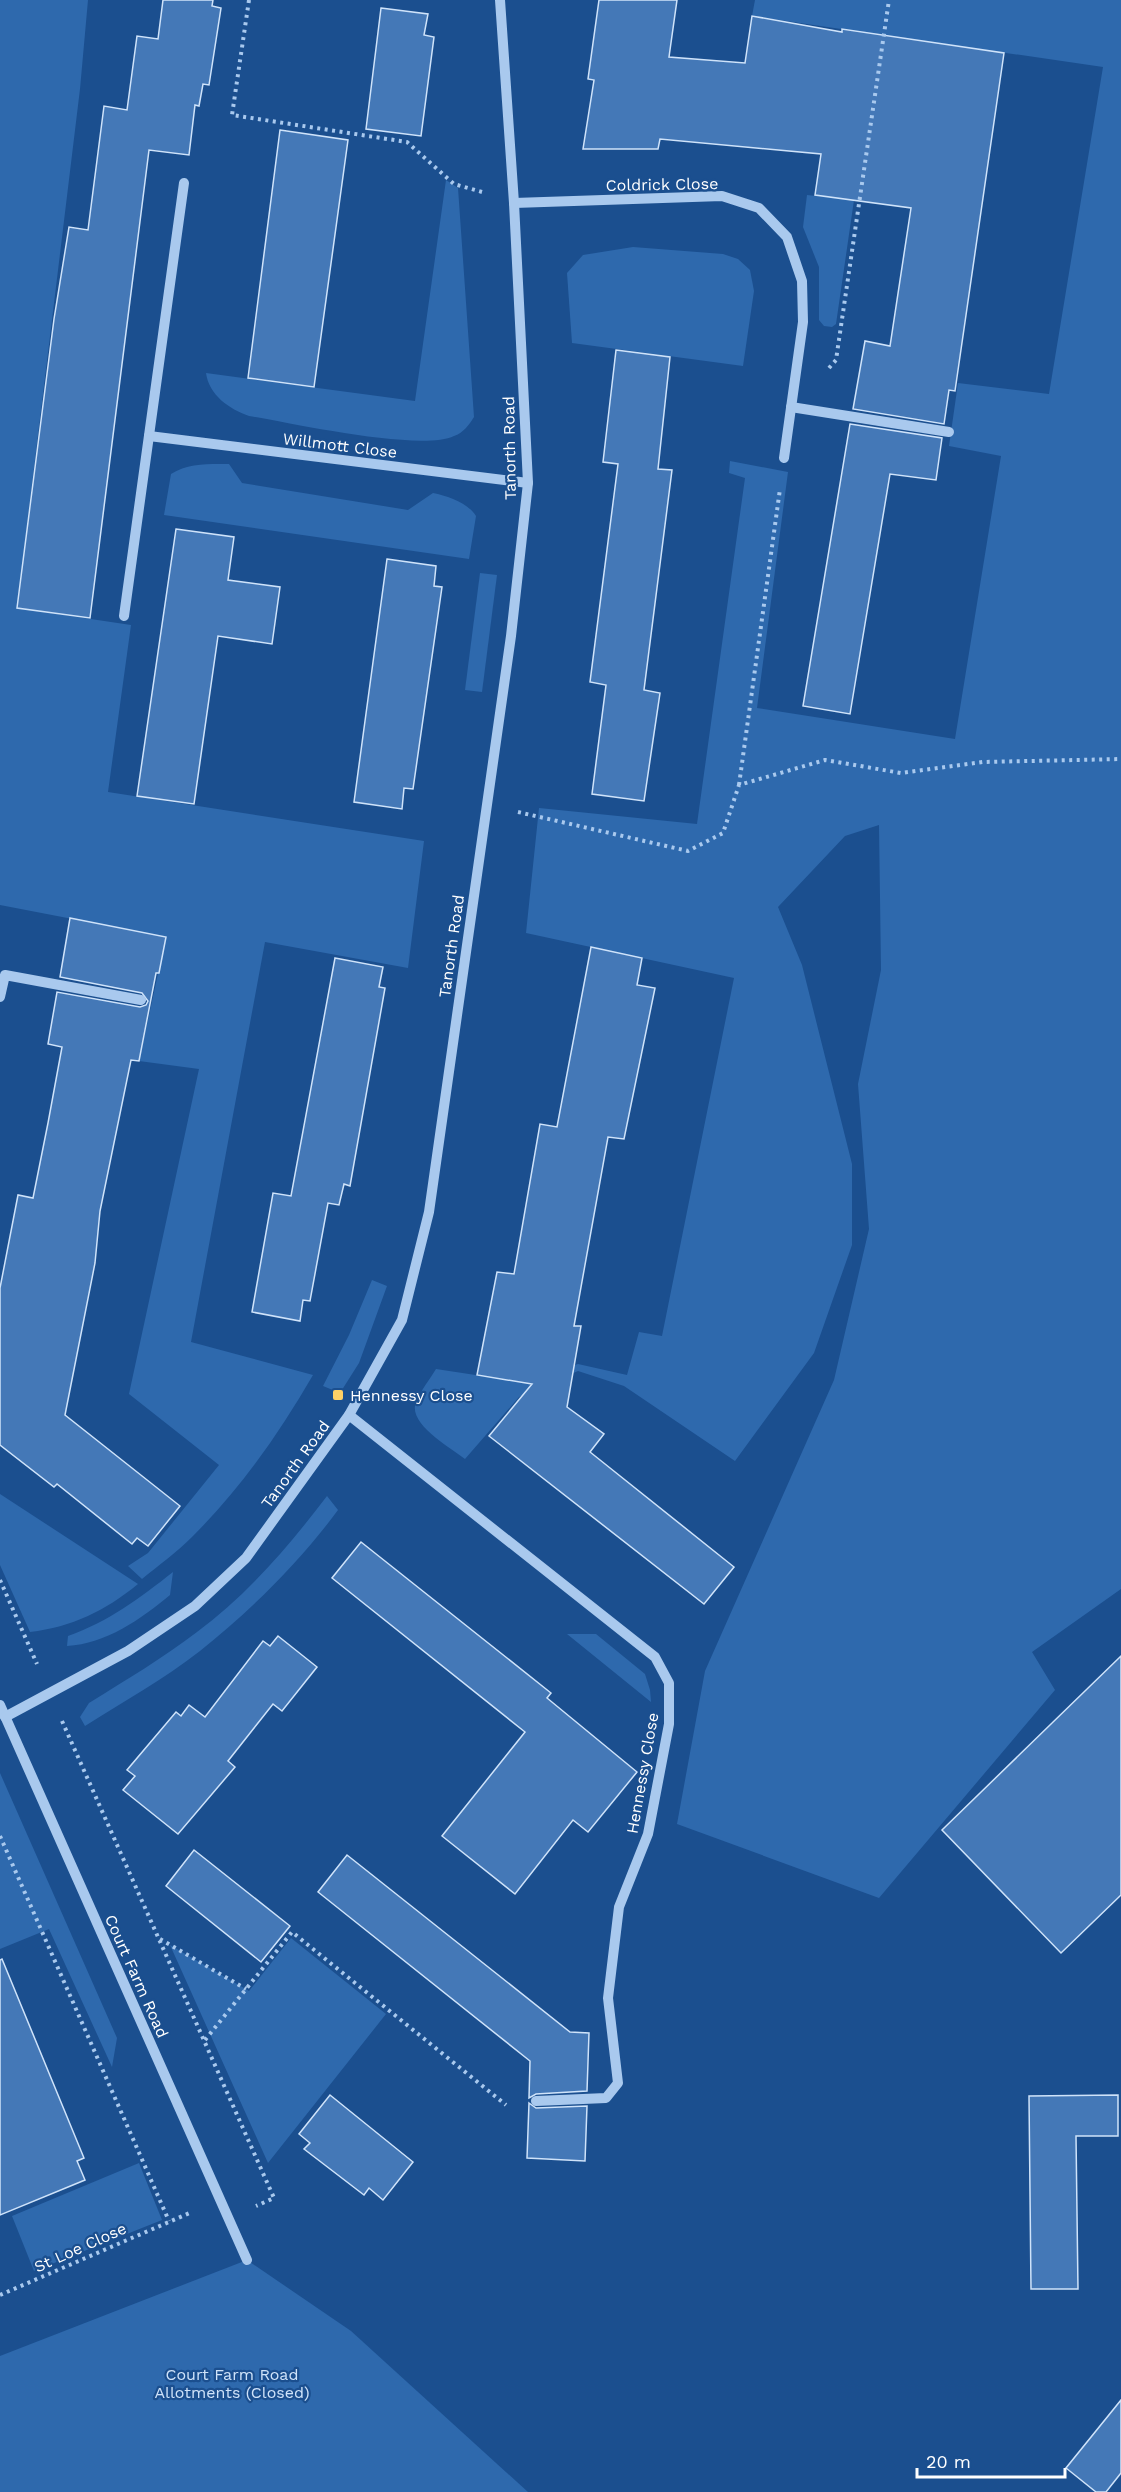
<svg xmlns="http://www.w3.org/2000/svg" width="1121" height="2492" viewBox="0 0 1121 2492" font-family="'Work Sans',sans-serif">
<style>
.green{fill:#2e69ad}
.building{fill:#4478b7;stroke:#cfe3fa;stroke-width:1.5}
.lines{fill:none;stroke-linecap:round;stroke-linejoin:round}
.path{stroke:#a9c9ee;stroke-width:4;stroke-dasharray:3 4.5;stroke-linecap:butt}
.minor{stroke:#a9c9ee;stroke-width:10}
.poi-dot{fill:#ffd166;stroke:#1b4f8f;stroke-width:2}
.labels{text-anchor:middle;stroke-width:4.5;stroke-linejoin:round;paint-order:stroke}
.street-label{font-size:16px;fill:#fff;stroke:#1b4f8f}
.poi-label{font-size:16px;fill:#fff;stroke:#1b4f8f;text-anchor:start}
.park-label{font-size:16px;fill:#cfe3fa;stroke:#1b4f8f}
</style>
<rect width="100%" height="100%" fill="#1b4f8f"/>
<g class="green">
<path d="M0,0H88L80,89L17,608L131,625L108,792L424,841L408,968L265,942L191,1342L313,1375C279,1434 240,1489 192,1537C177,1552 159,1565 142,1579L128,1566L148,1553L219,1465L129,1394L199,1069L139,1061L166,937L0,905Z"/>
<path d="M755,0H1121V1589L1032,1652L1055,1690L879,1898L677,1824L705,1671L834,1380L869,1229L858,1084L881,970L879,825L845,836L778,907L802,965L852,1164V1245L814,1353L735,1461L624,1386L578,1371L519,1397L465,1459C451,1448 407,1424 416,1402C421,1390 430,1379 436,1369L522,1382L578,1364L627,1375L639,1332L662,1336L734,978L526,933L539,808L697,824L745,478L729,473L730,461L788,472L757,708L955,739L1001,456L949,446L958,383L1049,394L1103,67L752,16Z"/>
<path d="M446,180L458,188L474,417C469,425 463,433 454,436C420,452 291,423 249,416C229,409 209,395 206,373L415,401Z"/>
<path d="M807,195L854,200L836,324L832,327L824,326L819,320V267L803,227Z"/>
<path d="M633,247L723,254L738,259L750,270L754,291L743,366L572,343L567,273L583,255Z"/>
<path d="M229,464L242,483L408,510L433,493C448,496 468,503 476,516L469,559L164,515L171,474C188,463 208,464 229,464Z"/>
<path d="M480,573L497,575L482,692L465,690Z"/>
<path d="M372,1280L387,1286L359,1363L340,1393L323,1386L349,1335Z"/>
<path d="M0,1494L138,1584C105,1611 72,1627 30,1632L0,1565Z"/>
<path d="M327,1496L338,1510C299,1563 251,1610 200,1651C164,1679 123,1702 85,1726L80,1717L89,1703C126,1680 163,1658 197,1632C247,1595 289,1546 327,1496Z"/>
<path d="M173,1572L170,1595C141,1619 106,1644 67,1646L68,1636C108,1622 140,1598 173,1572Z"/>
<path d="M567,1634H596L645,1674L650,1690L651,1702Z"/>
<path d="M0,1773L117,2038L112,2067L49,1929L0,1949Z"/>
<path d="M291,1938L386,2014L268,2163L170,1945L249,1991Z"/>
<path d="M139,2163L162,2220L34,2271L12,2216Z"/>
<path d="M247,2260L351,2331L528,2492H0V2356Z"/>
</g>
<g class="building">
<path d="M163,0H213L212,6L221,8L209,85L203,84L199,106L195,105L189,155L149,150L90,618L17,608L54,319L69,227L88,230L104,106L127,110L137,36L158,39Z"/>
<path d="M599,0H677L669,57L745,63L752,16L842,32V29L1004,53L955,391L949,390L944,424L853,409L865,341L890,346L911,208L815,195L821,154L660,139L658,149H583L594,80L588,79Z"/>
<path d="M381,8L428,14L424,35L434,37L421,136L366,129Z"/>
<path d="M280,130L348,140L314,387L248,378Z"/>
<path d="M616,350L670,357L658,469L672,470L644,690L660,693L644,801L592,794L606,685L590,682L618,464L603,462Z"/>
<path d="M850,424L942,438L936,480L890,474L850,714L803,706Z"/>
<path d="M176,529L234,537L228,580L280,587L272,644L218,636L194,804L137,796Z"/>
<path d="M387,559L436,566L434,586L442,587L413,789L404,788L402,809L354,802Z"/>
<path d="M70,918L166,937L159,973H156L139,1061L131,1060L100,1211L95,1263L65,1415L180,1506L148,1546L137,1538L132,1544L57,1484L54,1487L0,1445V1288L18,1195L33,1198L48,1123L62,1047L48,1044L57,992L140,1007L146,1005L148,1001L142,993L60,977Z"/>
<path d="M591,947L642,958L637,985L655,988L624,1139L608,1137L574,1326H581L567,1407L604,1434L590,1452L734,1567L704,1604L489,1436L532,1384L477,1375L497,1272L514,1274L540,1124L557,1127Z"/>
<path d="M335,958L383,967L379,987L385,988L350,1186L344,1184L339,1205L328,1203L310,1301L303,1300L300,1321L252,1312L273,1193L291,1196Z"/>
<path d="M361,1542L551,1693L547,1698L637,1772L588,1832L573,1820L515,1894L442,1836L525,1732L332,1578Z"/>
<path d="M278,1636L317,1667L282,1711L273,1704L228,1761L235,1767L178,1834L123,1790L135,1776L127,1770L176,1712L181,1716L189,1705L205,1717L263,1641L270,1646Z"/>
<path d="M1121,1656V1895L1061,1953L942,1830Z"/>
<path d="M194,1850L290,1926L261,1962L166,1886Z"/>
<path d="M347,1855L570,2032L589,2033L587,2091L536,2094L529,2098L530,2061L318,1892Z"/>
<path d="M2,1959L84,2158L77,2161L85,2180L0,2215V1960Z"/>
<path d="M330,2095L413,2162L383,2200L369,2188L364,2195L304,2149L310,2143L299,2134Z"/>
<path d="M1118,2095V2136H1076L1078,2289H1031L1029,2096Z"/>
<path d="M529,2103L536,2108L587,2106L585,2161L527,2158Z"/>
<path d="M1121,2400V2473L1106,2492H1096L1066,2468Z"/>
</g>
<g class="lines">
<g class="path">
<path d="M249,0L232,115L407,142L454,184L482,192"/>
<path d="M829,368L836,360L889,0"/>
<path d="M739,785L780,489"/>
<path d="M518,812L688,851L723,833L739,785L825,760L901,773L983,762L1121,759"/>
<path d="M0,1580L37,1664"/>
<path d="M62,1721L274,2198L256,2206"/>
<path d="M0,1836L169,2221"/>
<path d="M160,1939L246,1989"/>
<path d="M205,2040L292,1932L506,2105"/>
<path d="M0,2295L192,2212"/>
</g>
<g class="minor">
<path d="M514,203L722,196L759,208L787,237L802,281L803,322L784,458"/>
<path d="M791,407L949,432"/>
<path d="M149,436L528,483"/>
<path d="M124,616L184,183"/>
<path d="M0,997L5,975L141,1000"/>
<path d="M349,1415L655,1657L669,1683V1724L648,1834L619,1907L608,1998L618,2083L606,2098L536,2101"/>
<path d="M0,1705L247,2260"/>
<path d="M5,1717L128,1651L195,1606L246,1558L349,1415L402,1320L429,1212L511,636L528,483L514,203L500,0"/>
</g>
</g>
<rect class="poi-dot" x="332" y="1389" width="12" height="12" rx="3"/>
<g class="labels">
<g class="street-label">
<text transform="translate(662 184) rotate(-1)" y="6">Coldrick Close</text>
<text transform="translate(340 445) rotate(7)" y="6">Willmott Close</text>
<text transform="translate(509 448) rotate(-91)" y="6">Tanorth Road</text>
<text transform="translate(451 946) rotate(-82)" y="6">Tanorth Road</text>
<text transform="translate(295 1464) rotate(-54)" y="6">Tanorth Road</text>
<text transform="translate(642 1773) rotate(-80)" y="6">Hennessy Close</text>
<text transform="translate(137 1976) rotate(66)" y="6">Court Farm Road</text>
<text transform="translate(80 2247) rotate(-24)" y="6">St Loe Close</text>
</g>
<g class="poi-label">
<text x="350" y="1401">Hennessy Close</text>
</g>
<g class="park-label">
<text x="232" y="2380">Court Farm Road<tspan x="232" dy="18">Allotments (Closed)</tspan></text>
</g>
</g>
<path d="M917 2468v9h148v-9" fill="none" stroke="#ffffff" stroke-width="3"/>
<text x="926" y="2468" font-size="18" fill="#ffffff" stroke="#1b4f8f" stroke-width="4.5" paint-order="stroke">20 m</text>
</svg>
